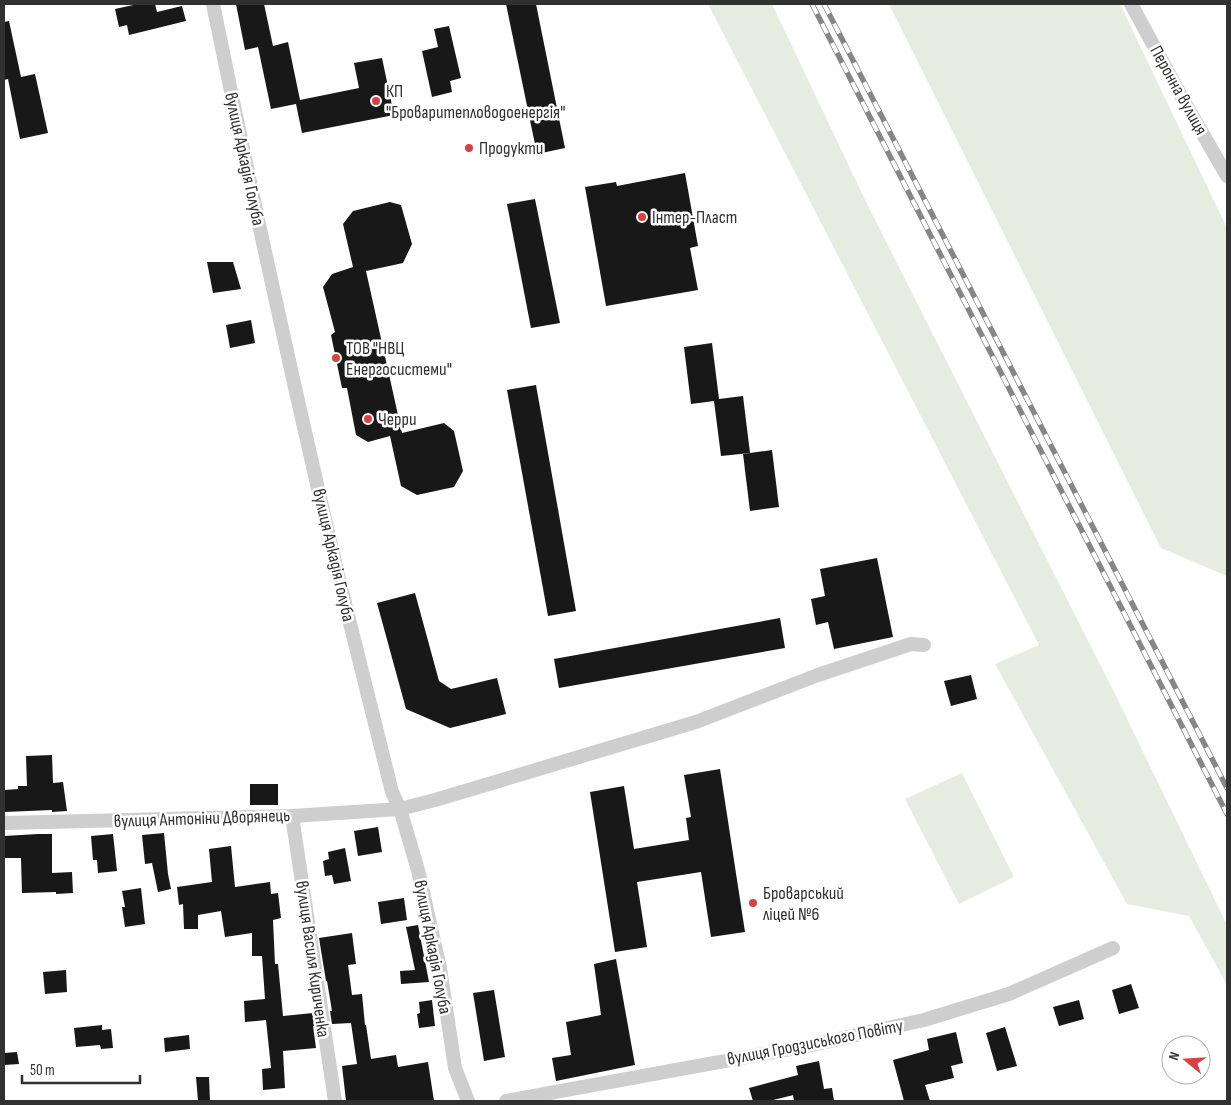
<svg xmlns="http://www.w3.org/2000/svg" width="1231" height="1105" viewBox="0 0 1231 1105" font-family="'Sofia Sans Condensed',sans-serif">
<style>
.green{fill:#e6ede0}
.building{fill:#181818}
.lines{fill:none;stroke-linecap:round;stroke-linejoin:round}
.street{stroke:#cecece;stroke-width:14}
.rail-casing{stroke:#868686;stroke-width:5.5}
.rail{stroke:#fff;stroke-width:4;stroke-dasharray:11;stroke-linecap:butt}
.poi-dot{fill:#db4041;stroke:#fff;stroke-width:2}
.labels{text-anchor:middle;stroke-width:5;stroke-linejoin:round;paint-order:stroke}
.street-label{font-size:18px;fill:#313131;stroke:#fff}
.poi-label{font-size:18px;fill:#313131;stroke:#fff;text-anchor:start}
</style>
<rect width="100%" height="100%" fill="#fff"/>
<g class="green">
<path d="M708,4H772L867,204L1117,698L1227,925V985L1189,916L1127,904L995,664L1039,645Z"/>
<path d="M889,4H1120L1227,228V576L1161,548Z"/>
<path d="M962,773L1014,877L959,904L905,799Z"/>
</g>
<g class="building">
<path d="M138,4H155L157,12L182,6L186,21L129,35L127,25L119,27L115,9Z"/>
<path d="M236,4H264L273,46L288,42L300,100L359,88L354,63L382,58L394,115L302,133L296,104L271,109L258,47L245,50Z"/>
<path d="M506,4H536L565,148L537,154Z"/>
<path d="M9,21L21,77L35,74L48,133L20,139L8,79L4,80V22Z"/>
<path d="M449,26L461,78L450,81L452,92L432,97L422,51L438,47L434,29Z"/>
<path d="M685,173L698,246L690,248L698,290L606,306L585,187L616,182L617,186Z"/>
<path d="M535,199L560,323L531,328L507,204Z"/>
<path d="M390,202L401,205L412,244L403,263L366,271L402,433L444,423L454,431L463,471L454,487L417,495L401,486L390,436L368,442L356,435L347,388H342L331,335L335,332L323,287L332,274L353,267L343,224L353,211Z"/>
<path d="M207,262H233L241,289L213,293Z"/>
<path d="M251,320L255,343L230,348L226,325Z"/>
<path d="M712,343L719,399L743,396L750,453L721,456L714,401L691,404L684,347Z"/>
<path d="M536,385L576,611L548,616L507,390Z"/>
<path d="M772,450L779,507L750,511L743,454Z"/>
<path d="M877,558L893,637L834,649L828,622L816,625L811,599L825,596L820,569Z"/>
<path d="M415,593L439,681L451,689L497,678L506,714L450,728L406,709L377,603Z"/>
<path d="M780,618L785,648L559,688L554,659Z"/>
<path d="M971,675L977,699L951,706L944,681Z"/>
<path d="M52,755L53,783L63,782L67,811L52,812V810L4,812V790L18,789V786H27L26,756Z"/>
<path d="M720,769L745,932L711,937L701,872L637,882L647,947L615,952L590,792L624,786L634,849L689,840L686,818L691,817L684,775Z"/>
<rect x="250" y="784" width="28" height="21"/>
<path d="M378,827L382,852L358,856L354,831Z"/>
<path d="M164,833L168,874L171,889L158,892L152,863L145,864L142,835Z"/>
<path d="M38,834H52V873L72,872L73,893L56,894V892L22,893L21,858H4V836Z"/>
<path d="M113,834L117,871L98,873L97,860H93L91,836Z"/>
<path d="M231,846L235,887L270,882L271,894L278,893L281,918L273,920L275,964H278L283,1016L313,1013L315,1026H313L316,1048L283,1051L285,1088L263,1090L262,1069L271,1068L266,1020L245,1022L244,1001L265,999L262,956H252V933L225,937L221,911L198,915V929H184L183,904L179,905L177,887L212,882L209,849Z"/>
<path d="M345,848L351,881L334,884L332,875L325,876L323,861L329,859L328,852Z"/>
<path d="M141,888L145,924L125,927L122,907H125L122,891Z"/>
<path d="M404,898L407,920L381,924L378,902Z"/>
<path d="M418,925L429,982L401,984L400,971L415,970L406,927Z"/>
<path d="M352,933L356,964L348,965L352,995L362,994L365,1025H366L371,1059L396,1055L398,1067L428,1062L434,1101H346L342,1066L357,1064L351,1023L332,1024L330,1011H332L327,981H326L319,938Z"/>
<path d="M616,959L635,1065L556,1081L552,1058L571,1055L566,1022L601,1015L594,964Z"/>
<path d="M66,970L67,992L45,994L43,972Z"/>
<path d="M1131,984L1139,1008L1119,1014L1112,990Z"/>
<path d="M494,990L505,1057L484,1061L473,993Z"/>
<path d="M432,1000L435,1026L419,1028L417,1014L420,1013L419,1002Z"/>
<path d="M1079,1000L1084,1019L1059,1026L1053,1007Z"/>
<path d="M102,1025V1030L111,1029L113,1048L101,1049L100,1045L76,1047L74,1028Z"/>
<path d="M1005,1027L1017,1066L997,1071L986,1033Z"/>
<path d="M956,1032L963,1063L951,1066L954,1078L925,1085L930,1101H904L893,1060L929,1050L927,1039Z"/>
<path d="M189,1035L190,1049L165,1052L164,1038Z"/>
<path d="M17,1052L19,1064L4,1065V1053Z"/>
<path d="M819,1061L824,1089L832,1088L834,1101H794L793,1095L802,1093L769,1101H753L749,1088L798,1075L796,1066Z"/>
<path d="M196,1077H209L210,1101H198Z"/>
</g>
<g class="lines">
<g class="street">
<path d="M213,4C252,196 294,388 339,579C356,650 374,721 392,792L400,809L418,870L440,968L455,1068L468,1101"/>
<path d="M1131,4L1185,103L1227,176"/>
<path d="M292,816L335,1101"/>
<path d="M4,823L292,816L400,809L435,800L696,722L818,675L911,644L924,645"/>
<path d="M506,1101L812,1045L924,1020L1009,994L1113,948"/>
</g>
<defs>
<g id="rail">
<path d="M812,4L1227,814"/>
<path d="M824,4L1227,788"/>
</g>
</defs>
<use href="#rail" class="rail-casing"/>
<use href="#rail" class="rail"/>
</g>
<g class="poi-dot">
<circle cx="376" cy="101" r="5"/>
<circle cx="469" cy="148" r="5"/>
<circle cx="642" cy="217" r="5"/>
<circle cx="336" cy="358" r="5"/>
<circle cx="368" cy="419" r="5"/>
<circle cx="753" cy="903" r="5"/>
</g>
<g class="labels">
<g class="street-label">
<text transform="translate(1179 90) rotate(61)" y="6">Перонна вулиця</text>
<text transform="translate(245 159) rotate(78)" y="6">вулиця Аркадія Голуба</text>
<text transform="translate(334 555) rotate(77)" y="6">вулиця Аркадія Голуба</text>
<text transform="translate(202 818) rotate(-2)" y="6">вулиця Антоніни Дворянець</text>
<text transform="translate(433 947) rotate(79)" y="6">вулиця Аркадія Голуба</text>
<text transform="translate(313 959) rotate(82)" y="6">вулиця Василя Кириченка</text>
<text transform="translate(815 1042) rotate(-11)" y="6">вулиця Гродзиського Повіту</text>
</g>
<g class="poi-label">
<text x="386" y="97">КП<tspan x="386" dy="21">"Броваритепловодоенергія"</tspan></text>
<text x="479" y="154">Продукти</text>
<text x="652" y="223">Інтер-Пласт</text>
<text x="346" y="354">ТОВ "НВЦ<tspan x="346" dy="21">Енергосистеми"</tspan></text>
<text x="378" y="425">Черри</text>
<text x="763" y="899">Броварський<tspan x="763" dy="21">ліцей №6</tspan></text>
</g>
</g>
<rect width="1231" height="1105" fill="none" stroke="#313131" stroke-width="10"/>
<g transform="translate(1186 1060) rotate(288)"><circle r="24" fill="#ffffff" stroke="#adadad"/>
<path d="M0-4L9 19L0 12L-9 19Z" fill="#db4041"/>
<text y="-8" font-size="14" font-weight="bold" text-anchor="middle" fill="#313131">N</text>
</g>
<path d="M22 1075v8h118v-8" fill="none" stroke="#313131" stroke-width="2.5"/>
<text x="30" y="1075" font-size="15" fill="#313131" stroke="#ffffff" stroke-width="4" paint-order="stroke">50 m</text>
</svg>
